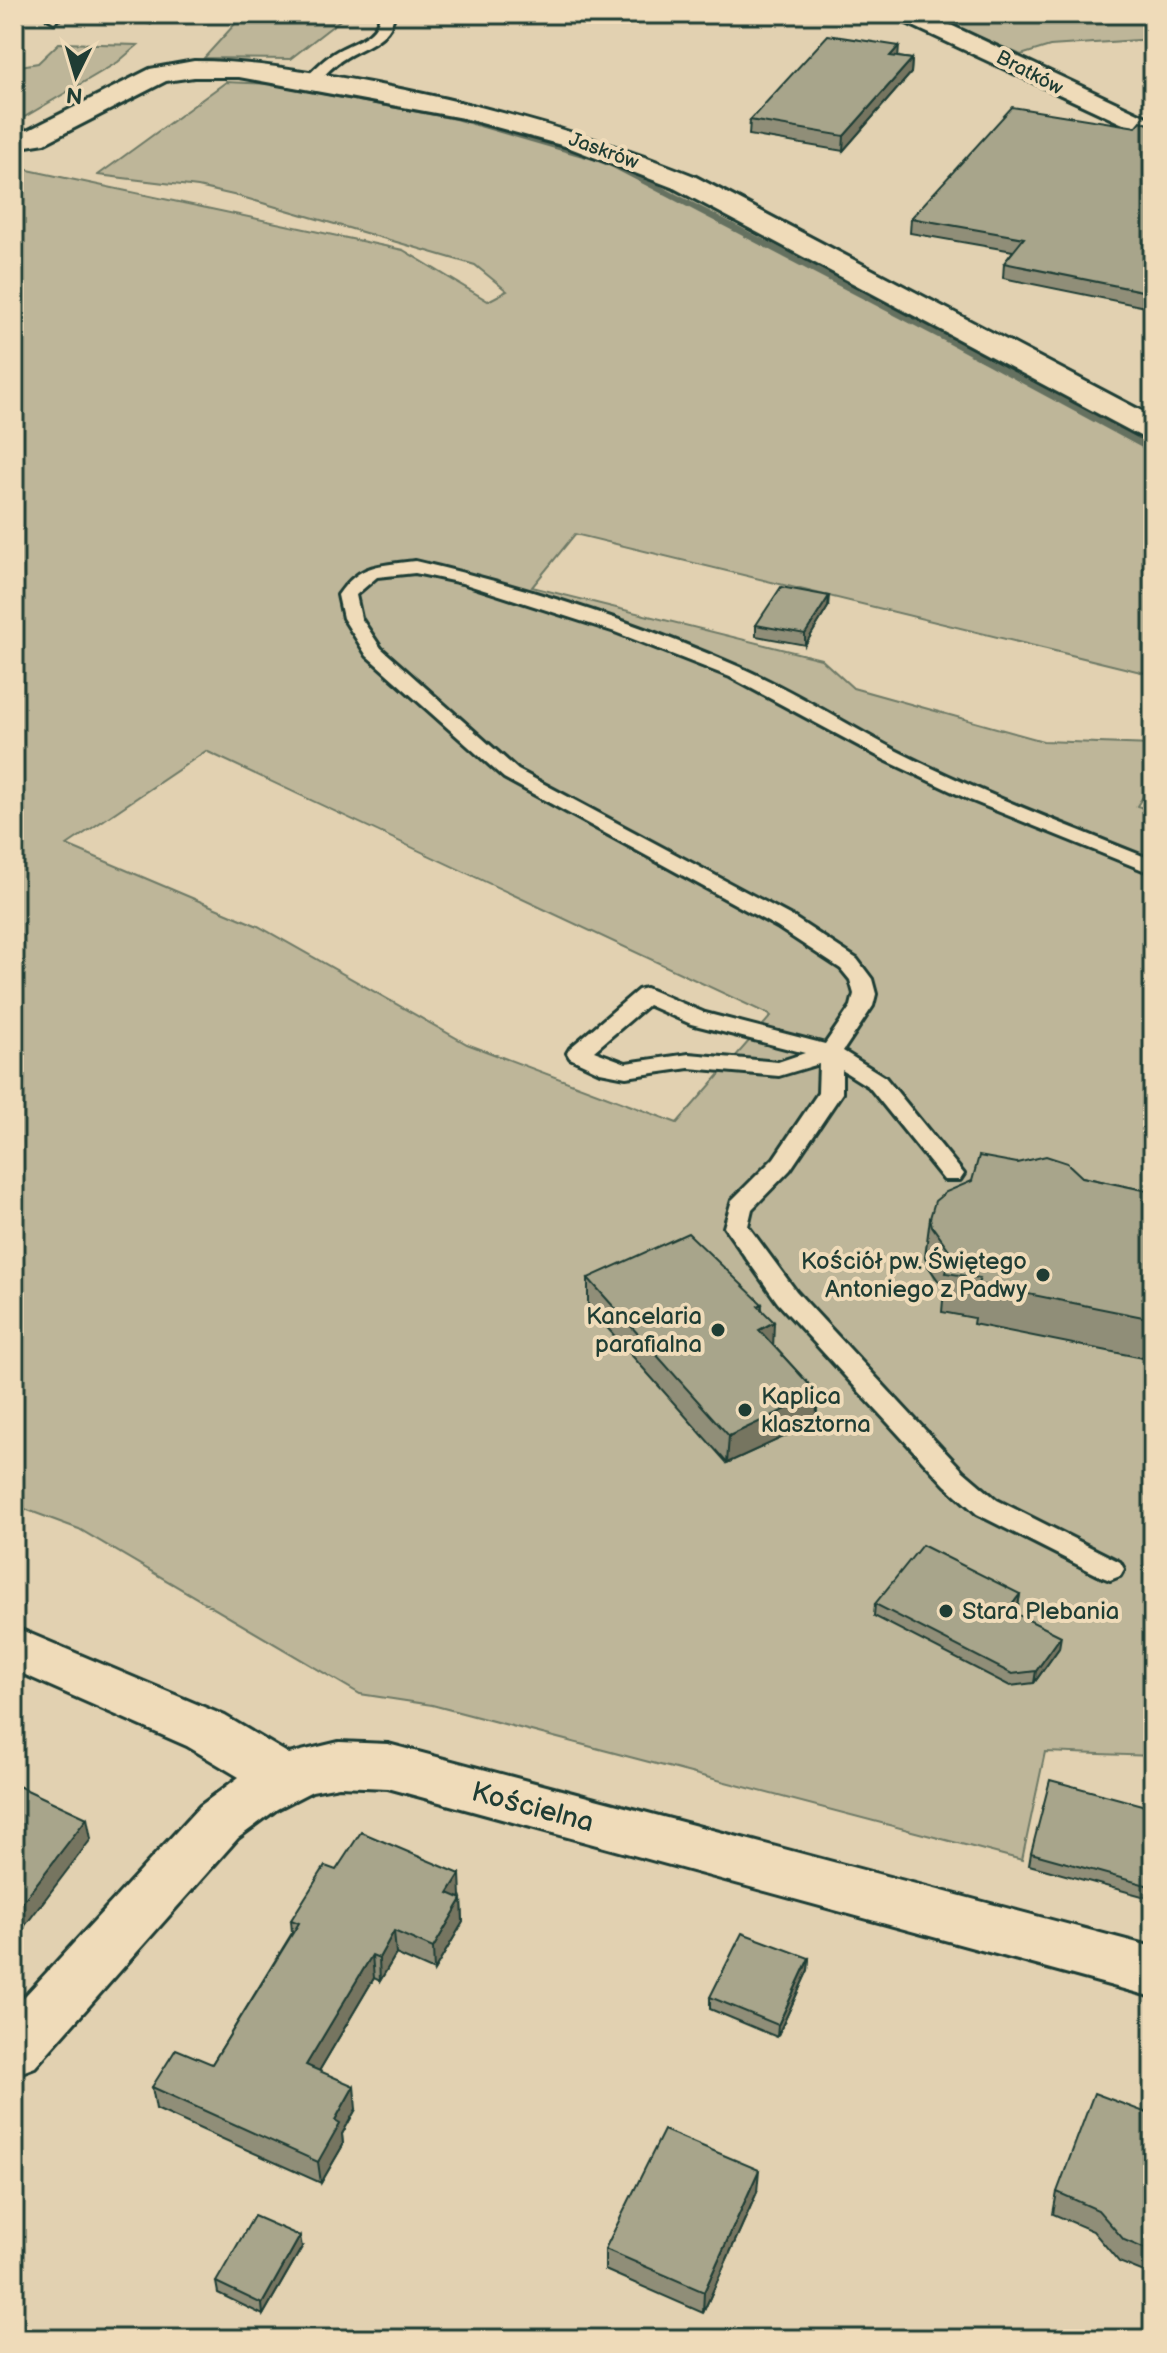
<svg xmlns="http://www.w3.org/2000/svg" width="1167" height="2353" viewBox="0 0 1167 2353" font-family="'Balsamiq Sans',sans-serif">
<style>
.green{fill:#beb699;stroke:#6e7a66;stroke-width:2;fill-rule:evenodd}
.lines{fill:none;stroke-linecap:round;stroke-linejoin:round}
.stream{fill:#657160;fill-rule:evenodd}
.lane-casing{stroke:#1f3d34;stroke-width:6}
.street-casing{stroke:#1f3d34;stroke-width:6}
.lane{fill:#efdbb9;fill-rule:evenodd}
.street{fill:#efdbb9;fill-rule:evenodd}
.wall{fill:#908e78;stroke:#1f3d34;stroke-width:2}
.shaded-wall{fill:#767461;stroke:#1f3d34;stroke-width:2}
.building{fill:#a8a58b;stroke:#1f3d34;stroke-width:2}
.poi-dot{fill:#1f3d34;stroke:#efdbb9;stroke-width:3}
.labels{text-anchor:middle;stroke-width:8;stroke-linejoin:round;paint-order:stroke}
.far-street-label{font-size:20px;fill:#1f3d34;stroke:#efdbb9}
.poi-label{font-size:24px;fill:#1f3d34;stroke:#efdbb9;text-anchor:end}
.near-street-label{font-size:28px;fill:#1f3d34;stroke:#efdbb9}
</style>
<rect width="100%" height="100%" fill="#e2d1b1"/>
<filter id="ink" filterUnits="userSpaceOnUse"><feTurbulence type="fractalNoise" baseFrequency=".0125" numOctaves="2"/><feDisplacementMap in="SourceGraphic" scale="16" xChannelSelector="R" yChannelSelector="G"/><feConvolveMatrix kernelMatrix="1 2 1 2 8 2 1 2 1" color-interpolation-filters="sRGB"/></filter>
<g filter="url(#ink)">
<g class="green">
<path d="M244,14H348L290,59L204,58Z"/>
<path d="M962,14H1153V39L1050,46L1021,55L957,27Z"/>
<path d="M59,43L138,45L118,62L21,119L14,120V67L38,63Z"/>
<path d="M226,82L273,84L476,120L542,138L605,161L699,199L1153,450V675L575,534L532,587L821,659L853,688L1043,741L1153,745V781L1137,806L1153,811V1233L926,1259L935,1278L975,1318L1153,1360V1756L1045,1752L1022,1860L432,1705L360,1694L79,1529L14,1505V167L403,250L488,301L507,291L475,265L242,197L198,187L98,175ZM206,751L770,1015L771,1016L677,1123L467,1044L258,926L67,845Z"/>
</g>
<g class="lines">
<path class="stream" d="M283,82L456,114L609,159L948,335L1153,446V454L940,339L603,163L455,120L280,87L278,85Z"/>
<defs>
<g id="lane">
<path d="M51,14H67L54,22L47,18Z"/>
<path d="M380,14H394C391,40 364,46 345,58C334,64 325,75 316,83H306V77C314,70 322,61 331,55C348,42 378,39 380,14Z"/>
<path d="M415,561C526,587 638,622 742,668C796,692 846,724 897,751C980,793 1067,825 1153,860V874L970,800L885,760L730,677L615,632L462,583L415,573L377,577L356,595L361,618L381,648L518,770L793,917L857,959L872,979L876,994L873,1006L843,1051L885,1077L964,1174L960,1180H944L869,1087L842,1070V1093L790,1170L752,1209L748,1226L796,1291L963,1471L997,1500L1120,1562L1124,1569L1120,1576L1110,1580L1100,1576L977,1514L945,1485L778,1303L724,1227L732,1200L774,1158L818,1093L819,1064L779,1076L689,1068L626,1077L600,1072L570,1058L567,1053L570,1048L638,990L646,988L705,1013L825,1044L851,1006L854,994L850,980L841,969L777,927L504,778L367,656L343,618L338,595C360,563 379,566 415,561ZM648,1005L691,1024L805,1053L778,1062L689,1054L626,1063L594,1051Z"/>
</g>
<g id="street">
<path d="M895,14H927L1153,120V138L898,19Z"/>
<path d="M194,61C254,61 312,72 370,83C482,104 589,134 694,176L1153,417V439L1142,437L674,188L565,146L463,118L239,77H194L166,81L45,143L14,148V132L29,130L150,69Z"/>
<path d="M14,1627L225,1716L289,1754L339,1742L388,1744L1153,1947V1997L388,1788L339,1786L312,1791L277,1809L238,1838L35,2067L14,2075V2008L200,1806L239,1777L187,1746L14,1670Z"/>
</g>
</defs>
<use href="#lane" class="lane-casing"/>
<use href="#street" class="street-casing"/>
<use href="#lane" class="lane"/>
<use href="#street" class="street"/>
</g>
<g class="wall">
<path d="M94,14H165L151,24Z"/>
<path d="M898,57L912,59L911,73L843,151L749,135L750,120Z"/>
<path d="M1153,126V303L1150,308L1003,278L1004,263L1013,251L910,233L911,218L1136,127Z"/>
<path d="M828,607L805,645L756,636V625Z"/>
<path d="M1082,1177L1153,1192V1360L973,1324L974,1318L942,1312L944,1289L928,1266L925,1257L930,1218Z"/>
<path d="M588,1278L762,1309L773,1345L818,1394L816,1422L727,1463L588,1306Z"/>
<path d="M1020,1594L1018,1606L1013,1612L1059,1648L1034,1683L1010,1686L874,1616L875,1604Z"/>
<path d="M1153,1808V1899L1029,1865L1031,1853Z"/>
<path d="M336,1870L461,1896L460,1898L462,1899L463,1922L434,1971L396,1954L380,1981L374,1978L319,2071L356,2109L342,2134L343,2145L321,2183L156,2109L152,2087L212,2064L292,1933L291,1920Z"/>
<path d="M809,1958L808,1970L777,2037L710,2009V1997Z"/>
<path d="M1153,2111V2272H1144L1119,2262L1093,2231L1053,2214L1057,2192L1152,2115Z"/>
<path d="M757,2192L703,2313L605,2270V2249Z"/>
<path d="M302,2247L263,2315L218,2293L216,2282Z"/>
</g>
<g class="shaded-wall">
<path d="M150,14H165L151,24Z"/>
<path d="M899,46L898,60L890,56Z"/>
<path d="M912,59L911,73L843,151L844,136Z"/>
<path d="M1153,291V303L1150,308L1152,293Z"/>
<path d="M829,596L828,607L805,645V634Z"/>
<path d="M762,1304L761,1329L774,1322L773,1350L758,1358V1306Z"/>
<path d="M818,1394L816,1422L727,1463L729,1436Z"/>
<path d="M1020,1594L1018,1606L1007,1622L1008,1610Z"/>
<path d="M1061,1636L1059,1648L1034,1683L1036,1671Z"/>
<path d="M87,1818L91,1839L14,1940V1913Z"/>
<path d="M460,1874L461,1896L449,1916L448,1893Z"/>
<path d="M462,1899L463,1922L434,1971L433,1948Z"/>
<path d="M394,1931L396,1954L380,1981L379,1958Z"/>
<path d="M372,1955L374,1978L309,2088L306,2065Z"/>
<path d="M809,1958L808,1970L777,2037L778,2025Z"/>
<path d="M354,2086L356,2109L342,2134L343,2145L321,2183L318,2162L335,2120Z"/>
<path d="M759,2170L757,2192L703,2313L704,2292Z"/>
<path d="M300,2236L302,2247L263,2315L262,2304Z"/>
</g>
<g class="building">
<path d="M828,35L899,46L890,56L912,59L844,136L750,120Z"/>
<path d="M1012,107L1136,127L1141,121L1153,126V291L1152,293L1004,263L1024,238L911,218Z"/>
<path d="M781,587L829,596L805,634L756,625Z"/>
<path d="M979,1156L1017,1163L1046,1156L1067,1163L1082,1177L1153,1192V1319L978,1284L980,1278L946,1273L952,1254L932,1226L930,1218L935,1201L946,1192L972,1181Z"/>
<path d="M688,1233L762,1304L758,1306L774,1322L759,1330L818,1394L729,1436L588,1278Z"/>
<path d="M922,1545L1020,1594L1008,1610L1061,1636L1036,1671L1012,1674L875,1604Z"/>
<path d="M1050,1780L1153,1808V1887L1031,1853Z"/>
<path d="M14,1784L87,1818L14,1913Z"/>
<path d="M361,1832L460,1874L448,1893L462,1899L433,1948L394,1931L379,1958L372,1955L306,2065L354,2086L335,2120L340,2123L318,2162L152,2087L176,2049L212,2064L299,1923L291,1920L325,1866L336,1870Z"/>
<path d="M742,1933L809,1958L778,2025L710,1997Z"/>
<path d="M1094,2093L1152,2115L1153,2111V2251H1150L1124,2240L1098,2210L1057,2192Z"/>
<path d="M664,2130L759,2170L704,2292L605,2249Z"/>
<path d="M254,2216L300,2236L262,2304L216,2282Z"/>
</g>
</g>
<g class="poi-dot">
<circle cx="1043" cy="1275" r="8"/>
<circle cx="718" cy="1330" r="8"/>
<circle cx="745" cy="1410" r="8"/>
<circle cx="946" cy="1611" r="8"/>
</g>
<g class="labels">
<g class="far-street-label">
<text transform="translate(1030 72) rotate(28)" y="7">Bratków</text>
<text transform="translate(604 150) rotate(20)" y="7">Jaskrów</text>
</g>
<g class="poi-label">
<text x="1027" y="1269">Kościół pw. Świętego<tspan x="1027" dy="28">Antoniego z Padwy</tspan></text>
<text x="702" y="1324">Kancelaria<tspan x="702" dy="28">parafialna</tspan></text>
<text x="761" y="1404" text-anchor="start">Kaplica<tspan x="761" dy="28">klasztorna</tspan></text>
<text x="962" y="1619" text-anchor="start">Stara Plebania</text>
</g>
<g class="near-street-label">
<text transform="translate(533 1806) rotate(15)" y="10">Kościelna</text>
</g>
</g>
<rect width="1167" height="2353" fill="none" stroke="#efdbb9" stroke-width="48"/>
<rect x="24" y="24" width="1119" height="2305" fill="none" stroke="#1f3d34" stroke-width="3" filter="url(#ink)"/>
<g transform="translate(76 76) rotate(185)" stroke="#efdbb9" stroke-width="6" paint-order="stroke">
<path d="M0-6L14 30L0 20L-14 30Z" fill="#1f3d34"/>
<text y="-12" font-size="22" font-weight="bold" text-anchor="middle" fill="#1f3d34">N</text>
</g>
</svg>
